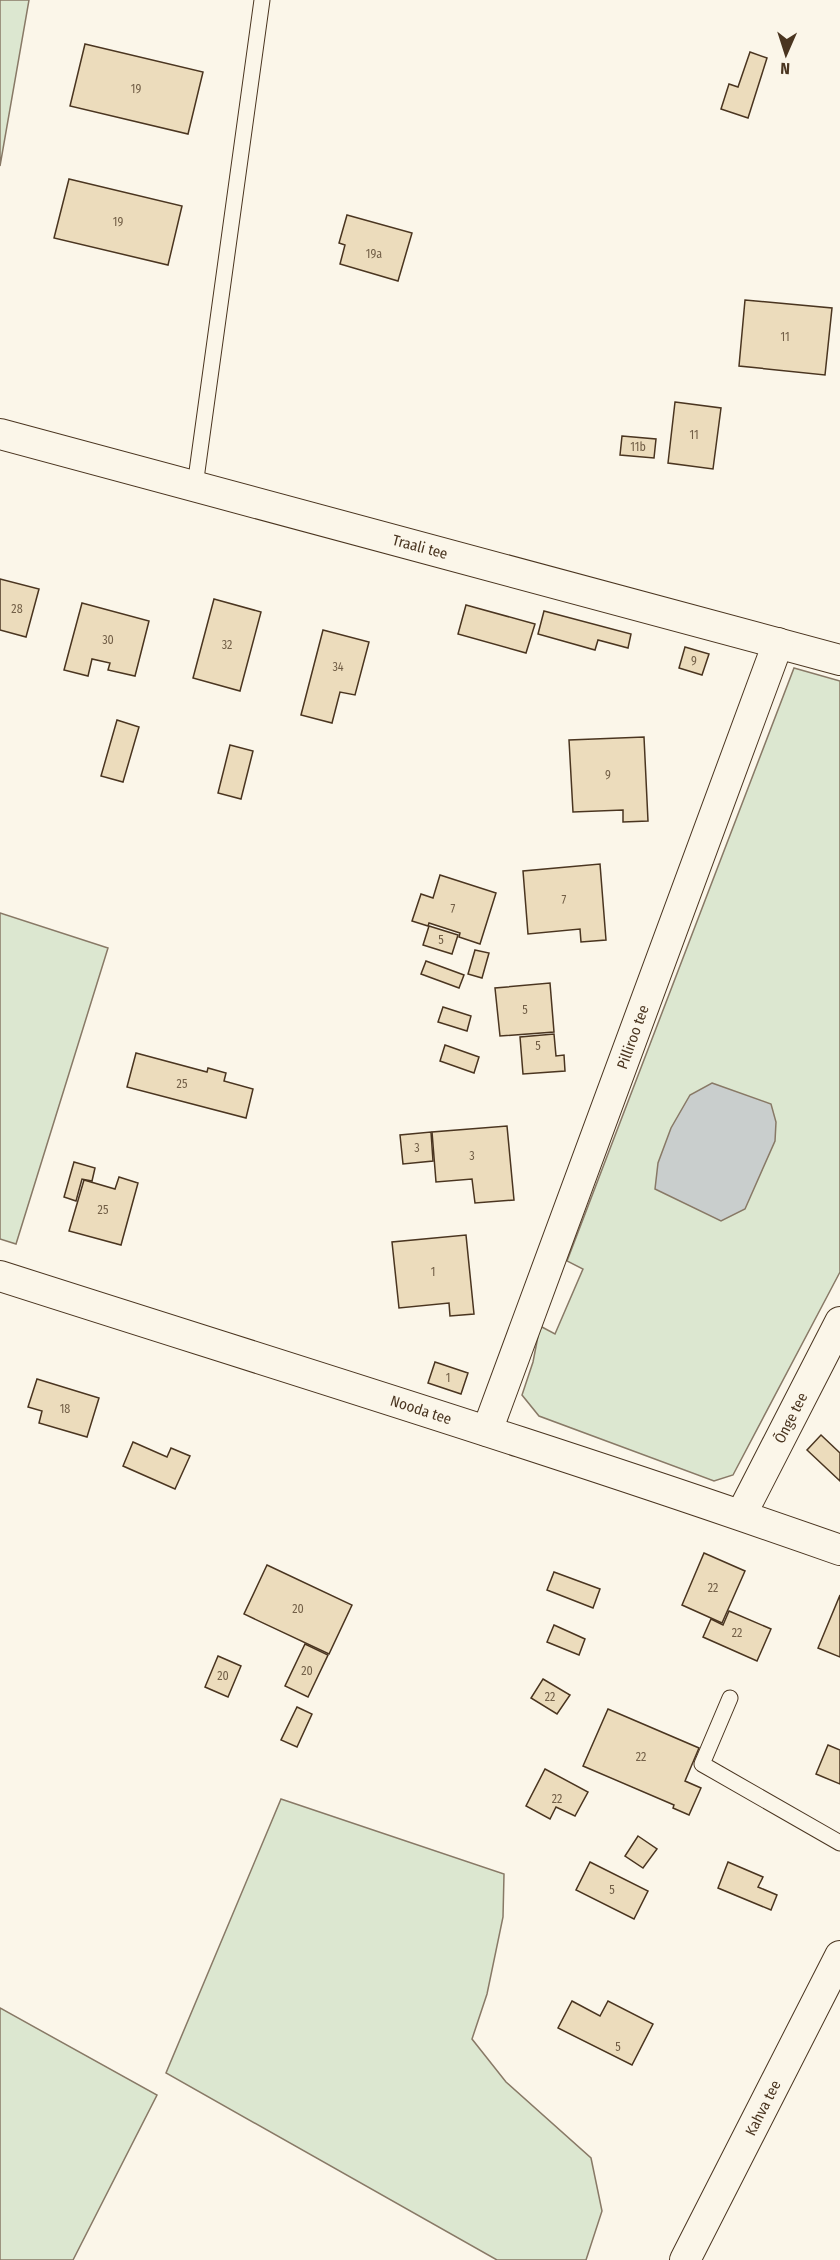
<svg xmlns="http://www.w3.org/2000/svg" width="840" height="2260" viewBox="0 0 840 2260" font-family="'Fira Sans Condensed',sans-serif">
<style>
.green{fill:#dce7d0;stroke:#887966;stroke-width:1.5}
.water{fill:#c9cecd;stroke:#887966;stroke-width:1.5}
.building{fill:#ecdcbc;stroke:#4a3520;stroke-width:1.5}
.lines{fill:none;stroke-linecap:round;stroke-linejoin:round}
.service-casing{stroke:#4a3520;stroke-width:17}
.minor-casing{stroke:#4a3520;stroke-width:32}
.service{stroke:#fbf6e9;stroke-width:15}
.minor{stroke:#fbf6e9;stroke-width:30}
.labels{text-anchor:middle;stroke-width:4.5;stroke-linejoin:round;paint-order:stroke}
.number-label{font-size:12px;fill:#725f47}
.street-label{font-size:15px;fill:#4a3520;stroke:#fbf6e9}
</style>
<rect width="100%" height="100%" fill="#fbf6e9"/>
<g class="green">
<path d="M0,0H29L0,166Z"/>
<path d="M794,668L840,681V1272L733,1475L714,1481L539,1416L522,1395L533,1362L540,1326L555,1334L583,1269L567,1261Z"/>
<path d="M0,913L108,948L16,1244L0,1239Z"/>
<path d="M281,1799L504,1874L503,1917L487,1994L472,2039L506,2082L591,2158L602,2211L586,2260H497L166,2073Z"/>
<path d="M0,2008L157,2095L73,2260H0Z"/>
</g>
<path class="water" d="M712,1083L771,1104L776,1122L775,1141L745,1209L721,1221L655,1189L658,1163L671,1128L690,1095Z"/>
<g class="building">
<path d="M85,44L203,72L188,134L70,106Z"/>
<path d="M750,52L767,58L748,118L721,109L729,84L738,87Z"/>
<path d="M69,179L182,206L168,265L54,238Z"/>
<path d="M347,215L412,233L398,281L340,264L345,245L339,243Z"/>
<path d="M745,300L832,308L825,375L739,366Z"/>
<path d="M675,402L721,408L713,469L668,463Z"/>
<path d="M622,436L656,439L654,458L620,455Z"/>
<path d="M0,579L39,589L26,637L0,630Z"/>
<path d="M214,599L261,612L240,691L193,678Z"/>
<path d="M82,603L149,621L135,676L108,670L110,663L92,659L88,676L64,670Z"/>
<path d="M466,605L535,624L526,653L458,634Z"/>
<path d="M544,611L631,634L628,648L598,640L595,650L538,634Z"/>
<path d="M323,630L369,642L355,695L340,692L332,723L301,715Z"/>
<path d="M685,647L709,654L702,675L679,668Z"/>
<path d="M117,720L139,727L123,782L101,776Z"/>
<path d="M644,737L648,821L623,822V810L573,812L569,740Z"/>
<path d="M230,745L253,751L241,799L218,793Z"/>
<path d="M600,864L606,940L581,942L580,929L528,934L523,871Z"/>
<path d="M440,875L496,893L480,944L459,937L460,933L429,923L428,926L412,921L421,894L433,898Z"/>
<path d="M429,926L458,935L452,954L423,945Z"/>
<path d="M475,950L489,953L482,978L468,974Z"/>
<path d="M426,961L464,975L459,988L421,974Z"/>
<path d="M550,983L554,1032L500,1036L495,988Z"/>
<path d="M443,1007L471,1016L467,1031L438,1022Z"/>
<path d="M554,1034L556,1056L564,1055L565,1071L523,1074L520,1037Z"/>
<path d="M445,1045L479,1057L474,1073L440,1061Z"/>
<path d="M136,1053L207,1072L208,1068L226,1073L224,1081L253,1089L246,1118L127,1087Z"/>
<path d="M507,1126L514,1200L475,1203L472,1179L436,1182L432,1132Z"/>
<path d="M431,1132L433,1161L403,1164L400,1135Z"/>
<path d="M74,1162L95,1168L92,1181L82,1179L76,1201L64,1197Z"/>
<path d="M119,1177L138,1183L121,1245L69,1231L84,1180L115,1189Z"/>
<path d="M466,1235L474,1314L450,1316L449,1303L399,1308L392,1242Z"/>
<path d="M435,1362L468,1373L461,1394L428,1383Z"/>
<path d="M37,1379L99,1398L87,1437L39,1423L42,1411L28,1407Z"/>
<path d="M821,1435L840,1453V1481L807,1450Z"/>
<path d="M133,1442L167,1457L171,1448L190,1456L175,1489L123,1466Z"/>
<path d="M704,1553L745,1571L722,1623L682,1605Z"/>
<path d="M267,1565L352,1605L329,1654L244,1614Z"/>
<path d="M554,1572L600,1589L593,1608L547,1590Z"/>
<path d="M840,1595V1657L818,1648Z"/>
<path d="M729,1611L771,1629L757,1661L703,1637L711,1619L723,1625Z"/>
<path d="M554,1625L585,1639L579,1655L547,1642Z"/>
<path d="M305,1644L328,1655L308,1697L285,1686Z"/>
<path d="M218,1656L241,1666L228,1697L205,1687Z"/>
<path d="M543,1679L570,1695L557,1714L531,1698Z"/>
<path d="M297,1707L312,1714L297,1747L281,1740Z"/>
<path d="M608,1709L699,1748L685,1781L701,1788L689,1815L673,1808L674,1805L583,1766Z"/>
<path d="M828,1745L840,1750V1784L816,1774Z"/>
<path d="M545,1769L588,1792L575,1816L556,1807L550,1819L526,1806Z"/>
<path d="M638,1836L657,1849L643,1868L625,1856Z"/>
<path d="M590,1862L648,1891L634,1919L576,1890Z"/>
<path d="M728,1862L763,1877L758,1887L777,1895L771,1910L718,1888Z"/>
<path d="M572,2001L600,2016L608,2001L653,2024L632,2065L558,2028Z"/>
</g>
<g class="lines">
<defs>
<g id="service">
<path d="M195,486L262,0"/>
<path d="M730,1698L702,1764L840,1843"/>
</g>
<g id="minor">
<path d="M0,434L840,660"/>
<path d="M0,1276C281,1366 562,1452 840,1550"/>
<path d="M487,1431L778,643"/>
<path d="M741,1515L840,1322"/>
<path d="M685,2260L840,1956"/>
</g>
</defs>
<use href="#service" class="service-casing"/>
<use href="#minor" class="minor-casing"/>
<use href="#service" class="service"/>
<use href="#minor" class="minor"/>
</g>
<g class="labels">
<g class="number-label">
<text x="136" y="93">19</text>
<text x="118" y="226">19</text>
<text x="374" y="258">19a</text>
<text x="785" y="341">11</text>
<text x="694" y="439">11</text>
<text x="638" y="451">11b</text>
<text x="17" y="613">28</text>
<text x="108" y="644">30</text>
<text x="227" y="649">32</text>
<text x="694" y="665">9</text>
<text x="338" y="671">34</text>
<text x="608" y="779">9</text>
<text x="564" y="904">7</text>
<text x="453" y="913">7</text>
<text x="441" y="944">5</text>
<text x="525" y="1014">5</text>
<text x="538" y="1050">5</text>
<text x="182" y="1088">25</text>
<text x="417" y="1152">3</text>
<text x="472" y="1160">3</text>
<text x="103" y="1214">25</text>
<text x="433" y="1276">1</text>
<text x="448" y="1382">1</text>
<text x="65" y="1413">18</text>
<text x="713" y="1592">22</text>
<text x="298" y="1613">20</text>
<text x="737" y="1637">22</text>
<text x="307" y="1675">20</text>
<text x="223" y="1680">20</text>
<text x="550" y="1701">22</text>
<text x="641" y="1761">22</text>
<text x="557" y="1803">22</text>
<text x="612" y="1894">5</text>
<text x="618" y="2051">5</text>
</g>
<g class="street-label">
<text transform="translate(420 547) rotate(15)" y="5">Traali tee</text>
<text transform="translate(633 1037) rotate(-70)" y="5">Pilliroo tee</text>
<text transform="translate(421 1410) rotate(18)" y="5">Nooda tee</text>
<text transform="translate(791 1418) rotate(-63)" y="5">Õnge tee</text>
<text transform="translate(763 2108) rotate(-63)" y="5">Kahva tee</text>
</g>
</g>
<g transform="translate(786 54) rotate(183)" stroke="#fbf6e9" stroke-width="4.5" paint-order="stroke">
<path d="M0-4.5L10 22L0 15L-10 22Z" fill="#4a3520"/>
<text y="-9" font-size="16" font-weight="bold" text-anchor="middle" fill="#4a3520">N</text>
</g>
</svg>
